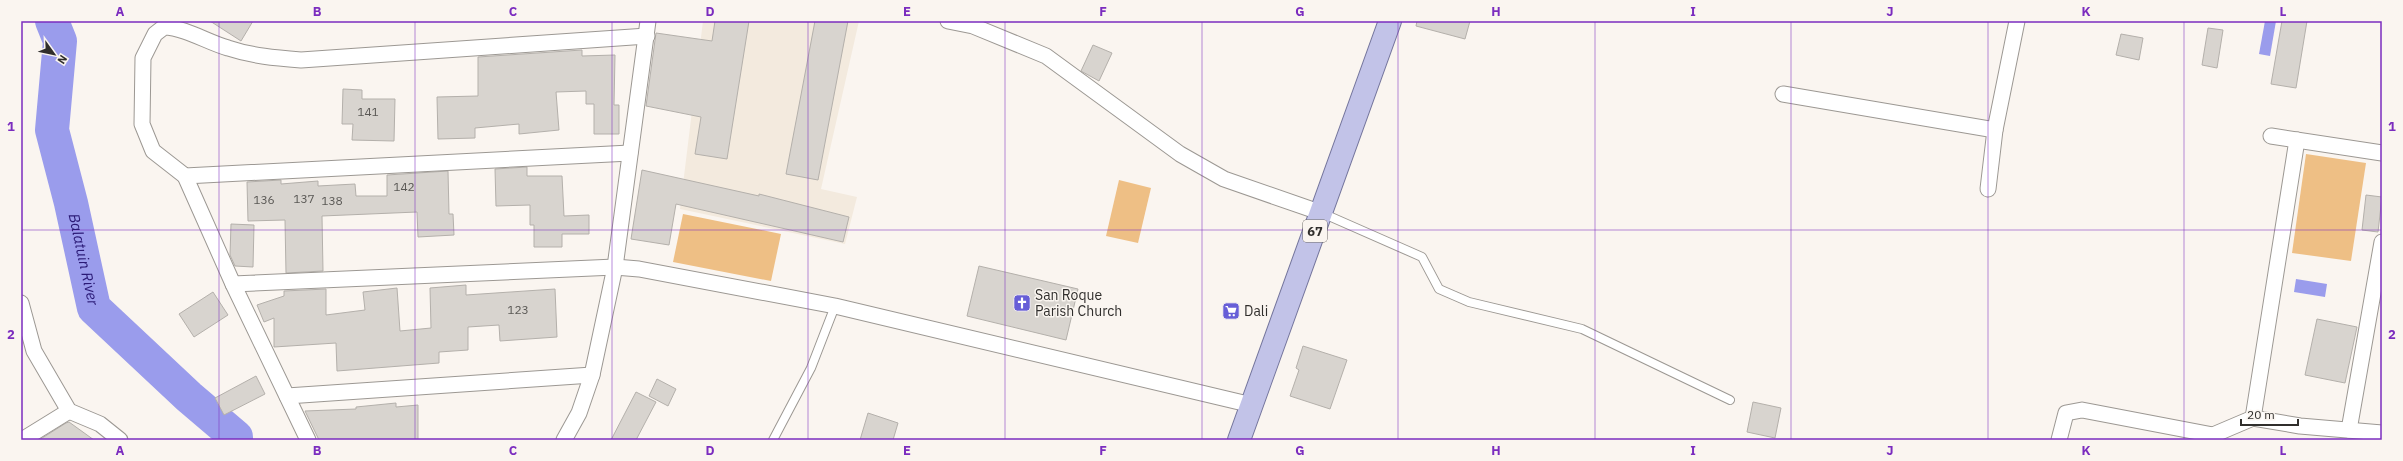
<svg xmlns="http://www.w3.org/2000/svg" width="2403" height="461" viewBox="0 0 2403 461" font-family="'IBM Plex Sans',sans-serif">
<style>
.built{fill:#f3eade}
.green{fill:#eebf85}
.water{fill:#9a9cec}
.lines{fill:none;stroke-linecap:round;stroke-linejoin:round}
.river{stroke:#9a9cec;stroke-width:34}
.building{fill:#d8d4cf;stroke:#b4b0ab}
.service-casing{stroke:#9c9893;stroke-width:10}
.minor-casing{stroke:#9c9893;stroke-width:17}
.primary-casing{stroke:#74759c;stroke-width:24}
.service{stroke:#fff;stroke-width:8}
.minor{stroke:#fff;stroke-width:15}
.primary{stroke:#c2c3e8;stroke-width:22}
.grid{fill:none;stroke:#7b2cbf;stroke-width:1;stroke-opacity:0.55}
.labels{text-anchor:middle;stroke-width:3;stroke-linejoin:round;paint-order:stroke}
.number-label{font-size:12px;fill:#5a5855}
.shield{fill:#faf5f0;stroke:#6d6a67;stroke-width:1}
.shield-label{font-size:13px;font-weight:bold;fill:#302e2c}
.poi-label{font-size:14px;fill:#302e2c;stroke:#faf5f0;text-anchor:start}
.water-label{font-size:15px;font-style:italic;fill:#2a1975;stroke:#faf5f0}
.neatline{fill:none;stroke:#7b2cbf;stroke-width:1.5}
.grid-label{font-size:13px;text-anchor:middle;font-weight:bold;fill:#7b2cbf}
</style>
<rect width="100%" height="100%" fill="#faf5f0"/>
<path class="built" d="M703,21H859L821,189L857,197L845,244L680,209Z"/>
<g class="green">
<path d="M2306,154L2366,163L2351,261L2292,253Z"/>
<path d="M1119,180L1151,188L1138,243L1106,236Z"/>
<path d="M683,214L781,234L771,281L673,262Z"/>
</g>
<g class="water">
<path d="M2265,21H2276L2270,56L2259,54Z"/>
<path d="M2296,279L2327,284L2325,297L2294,292Z"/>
</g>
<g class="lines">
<path class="river" id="s1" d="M52,21L60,41L52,130L71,203L94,308L189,397L236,437V440"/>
</g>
<g class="building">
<path d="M210,21H253L241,41Z"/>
<path d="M715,21H749L727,159L695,154L701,117L646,106L656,33L712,41Z"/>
<path d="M815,21H848L818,180L786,174Z"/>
<path d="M1417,21H1470L1465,39L1416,26Z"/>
<path d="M2282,21H2307L2296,88L2271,84Z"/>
<path d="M2208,28L2223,30L2217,68L2202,65Z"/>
<path d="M2121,34L2143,38L2139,60L2116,55Z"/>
<path d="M1093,45L1112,53L1099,81L1081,71Z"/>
<path d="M582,50V56L615,55L614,105H619V134H594V104H586V91L556,92L559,130L519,134V124L475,128V138L438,139L437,97L478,96V57Z"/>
<path d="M343,89L362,90V99H395L394,141L352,140L353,124H342Z"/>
<path d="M527,167V176H562L564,216L589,215V234H562V247H534V225H530V205L496,206L495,169Z"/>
<path d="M642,170L759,196V194L849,217L843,242L676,204L669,245L631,239Z"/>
<path d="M448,171L449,214H453L454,235L418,237L417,212L322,216L323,271L286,273L285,220L248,221L247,182L281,180V184L318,181V186L355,184L356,196H387V175Z"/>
<path d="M2366,195L2382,197L2378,232L2362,230Z"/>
<path d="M231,224L254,225L253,267L235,266L230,255Z"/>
<path d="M979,266L1078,289L1066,340L967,316Z"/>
<path d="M466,285V295L555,289L557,337L500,341L499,325L468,327V350L439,352V363L337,371L336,343L274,347V318L264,322L257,305L284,296V291L326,289V315L365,310L363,292L397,288L400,331L431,328L430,288Z"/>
<path d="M213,292L228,315L194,337L179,314Z"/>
<path d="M2317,319L2357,327L2345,383L2305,375Z"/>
<path d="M1303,346L1347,360L1330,409L1290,396L1299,370L1296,368Z"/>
<path d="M256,376L265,394L224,415L215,398Z"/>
<path d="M657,379L676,389L668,406L649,396Z"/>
<path d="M636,392L656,402L636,440H611Z"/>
<path d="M1753,402L1781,408L1775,438L1747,432Z"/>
<path d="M396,403V407L418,405V440H319L305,411L356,409V407Z"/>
<path d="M868,413L898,423L893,440H860Z"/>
<path d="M69,422L94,440H39L66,423Z"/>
</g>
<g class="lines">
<defs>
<g id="service">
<path d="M1322,213L1422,257L1439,289L1469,302L1582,329L1730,400"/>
<path d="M773,440L811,368L835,306"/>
</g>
<g id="minor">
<path d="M948,21L973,26L1046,56L1180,154L1224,179L1322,213"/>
<path d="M1783,94L1995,130"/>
<path d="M2271,136L2382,153"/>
<path d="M630,153L185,176L153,151L142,124L143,58L155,34L164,27C186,28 207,42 228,48C252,56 276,58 301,60L647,36"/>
<path d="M185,176L233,284L308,440"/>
<path d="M1988,189L1995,130L2017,21"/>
<path d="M233,284L615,267L639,269L835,306L1252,405"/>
<path d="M21,303L34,351L69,411L100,424L120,440"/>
<path d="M287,396L592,375"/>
<path d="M2253,418L2297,140"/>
<path d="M2349,430L2382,242"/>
<path d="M22,440L69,411"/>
<path d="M564,440L579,413L592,375L615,267L648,21"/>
<path d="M2059,440L2066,413L2082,410L2213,435"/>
<path d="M2212,440L2213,435L2253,418L2300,426L2382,433"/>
</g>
<path id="primary" d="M1239,440L1390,21"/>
</defs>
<use href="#service" class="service-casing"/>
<use href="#minor" class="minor-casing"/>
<use href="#primary" class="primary-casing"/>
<use href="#service" class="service"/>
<use href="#minor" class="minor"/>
<use href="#primary" class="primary"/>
</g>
<path class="grid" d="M219,21V440M415,21V440M612,21V440M808,21V440M1005,21V440M1202,21V440M1398,21V440M1595,21V440M1791,21V440M1988,21V440M2184,21V440M21,230H2382"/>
<defs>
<symbol id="church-square" viewBox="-11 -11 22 22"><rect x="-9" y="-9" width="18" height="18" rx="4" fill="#675ed7" stroke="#faf5f0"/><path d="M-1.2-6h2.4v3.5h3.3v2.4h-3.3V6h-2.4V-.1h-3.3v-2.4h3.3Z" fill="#fff"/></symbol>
<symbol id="supermarket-square" viewBox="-11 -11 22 22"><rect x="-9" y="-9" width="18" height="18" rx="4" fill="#675ed7" stroke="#faf5f0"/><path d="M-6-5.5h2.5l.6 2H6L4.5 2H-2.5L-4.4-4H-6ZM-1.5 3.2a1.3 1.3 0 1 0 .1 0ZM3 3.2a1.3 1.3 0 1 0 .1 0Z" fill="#fff"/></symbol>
</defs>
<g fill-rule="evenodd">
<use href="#church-square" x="1012" y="293" width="20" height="20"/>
<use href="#supermarket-square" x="1221" y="301" width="20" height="20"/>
</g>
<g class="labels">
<g class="number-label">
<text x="368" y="116">141</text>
<text x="404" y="191">142</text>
<text x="304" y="203">137</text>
<text x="264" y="204">136</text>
<text x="332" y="205">138</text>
<text x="518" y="314">123</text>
</g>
<rect class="shield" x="1303" y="220" width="24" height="22" rx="3"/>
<g class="shield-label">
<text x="1315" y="236">67</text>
</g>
<g class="poi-label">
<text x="1035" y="300">San Roque<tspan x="1035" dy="16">Parish Church</tspan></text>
<text x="1244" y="316">Dali</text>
</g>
<g class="water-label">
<text dy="5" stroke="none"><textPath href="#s1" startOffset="244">Balatuin River</textPath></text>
</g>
</g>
<rect width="2403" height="461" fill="none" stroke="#faf5f0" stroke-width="44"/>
<g transform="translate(54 54) rotate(123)" stroke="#faf5f0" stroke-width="3" paint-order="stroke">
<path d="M0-3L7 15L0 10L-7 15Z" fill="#302e2c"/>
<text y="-6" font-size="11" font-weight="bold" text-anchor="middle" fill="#302e2c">N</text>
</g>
<path d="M2241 419v6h57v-6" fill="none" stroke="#302e2c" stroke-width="2"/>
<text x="2247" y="419" font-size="12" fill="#302e2c" stroke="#faf5f0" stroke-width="3" paint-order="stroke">20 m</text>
<rect x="22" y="22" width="2359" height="417" class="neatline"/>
<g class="grid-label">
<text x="120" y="16">A</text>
<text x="317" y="16">B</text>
<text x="513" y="16">C</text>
<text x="710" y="16">D</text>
<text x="907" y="16">E</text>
<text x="1103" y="16">F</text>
<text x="1300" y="16">G</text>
<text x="1496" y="16">H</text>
<text x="1693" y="16">I</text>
<text x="1890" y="16">J</text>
<text x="2086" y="16">K</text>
<text x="2283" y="16">L</text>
<text x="11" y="131">1</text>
<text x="2392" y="131">1</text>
<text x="11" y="339">2</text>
<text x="2392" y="339">2</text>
<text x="120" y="455">A</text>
<text x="317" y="455">B</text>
<text x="513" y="455">C</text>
<text x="710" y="455">D</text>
<text x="907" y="455">E</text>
<text x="1103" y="455">F</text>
<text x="1300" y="455">G</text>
<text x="1496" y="455">H</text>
<text x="1693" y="455">I</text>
<text x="1890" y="455">J</text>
<text x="2086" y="455">K</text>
<text x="2283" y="455">L</text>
</g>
</svg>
